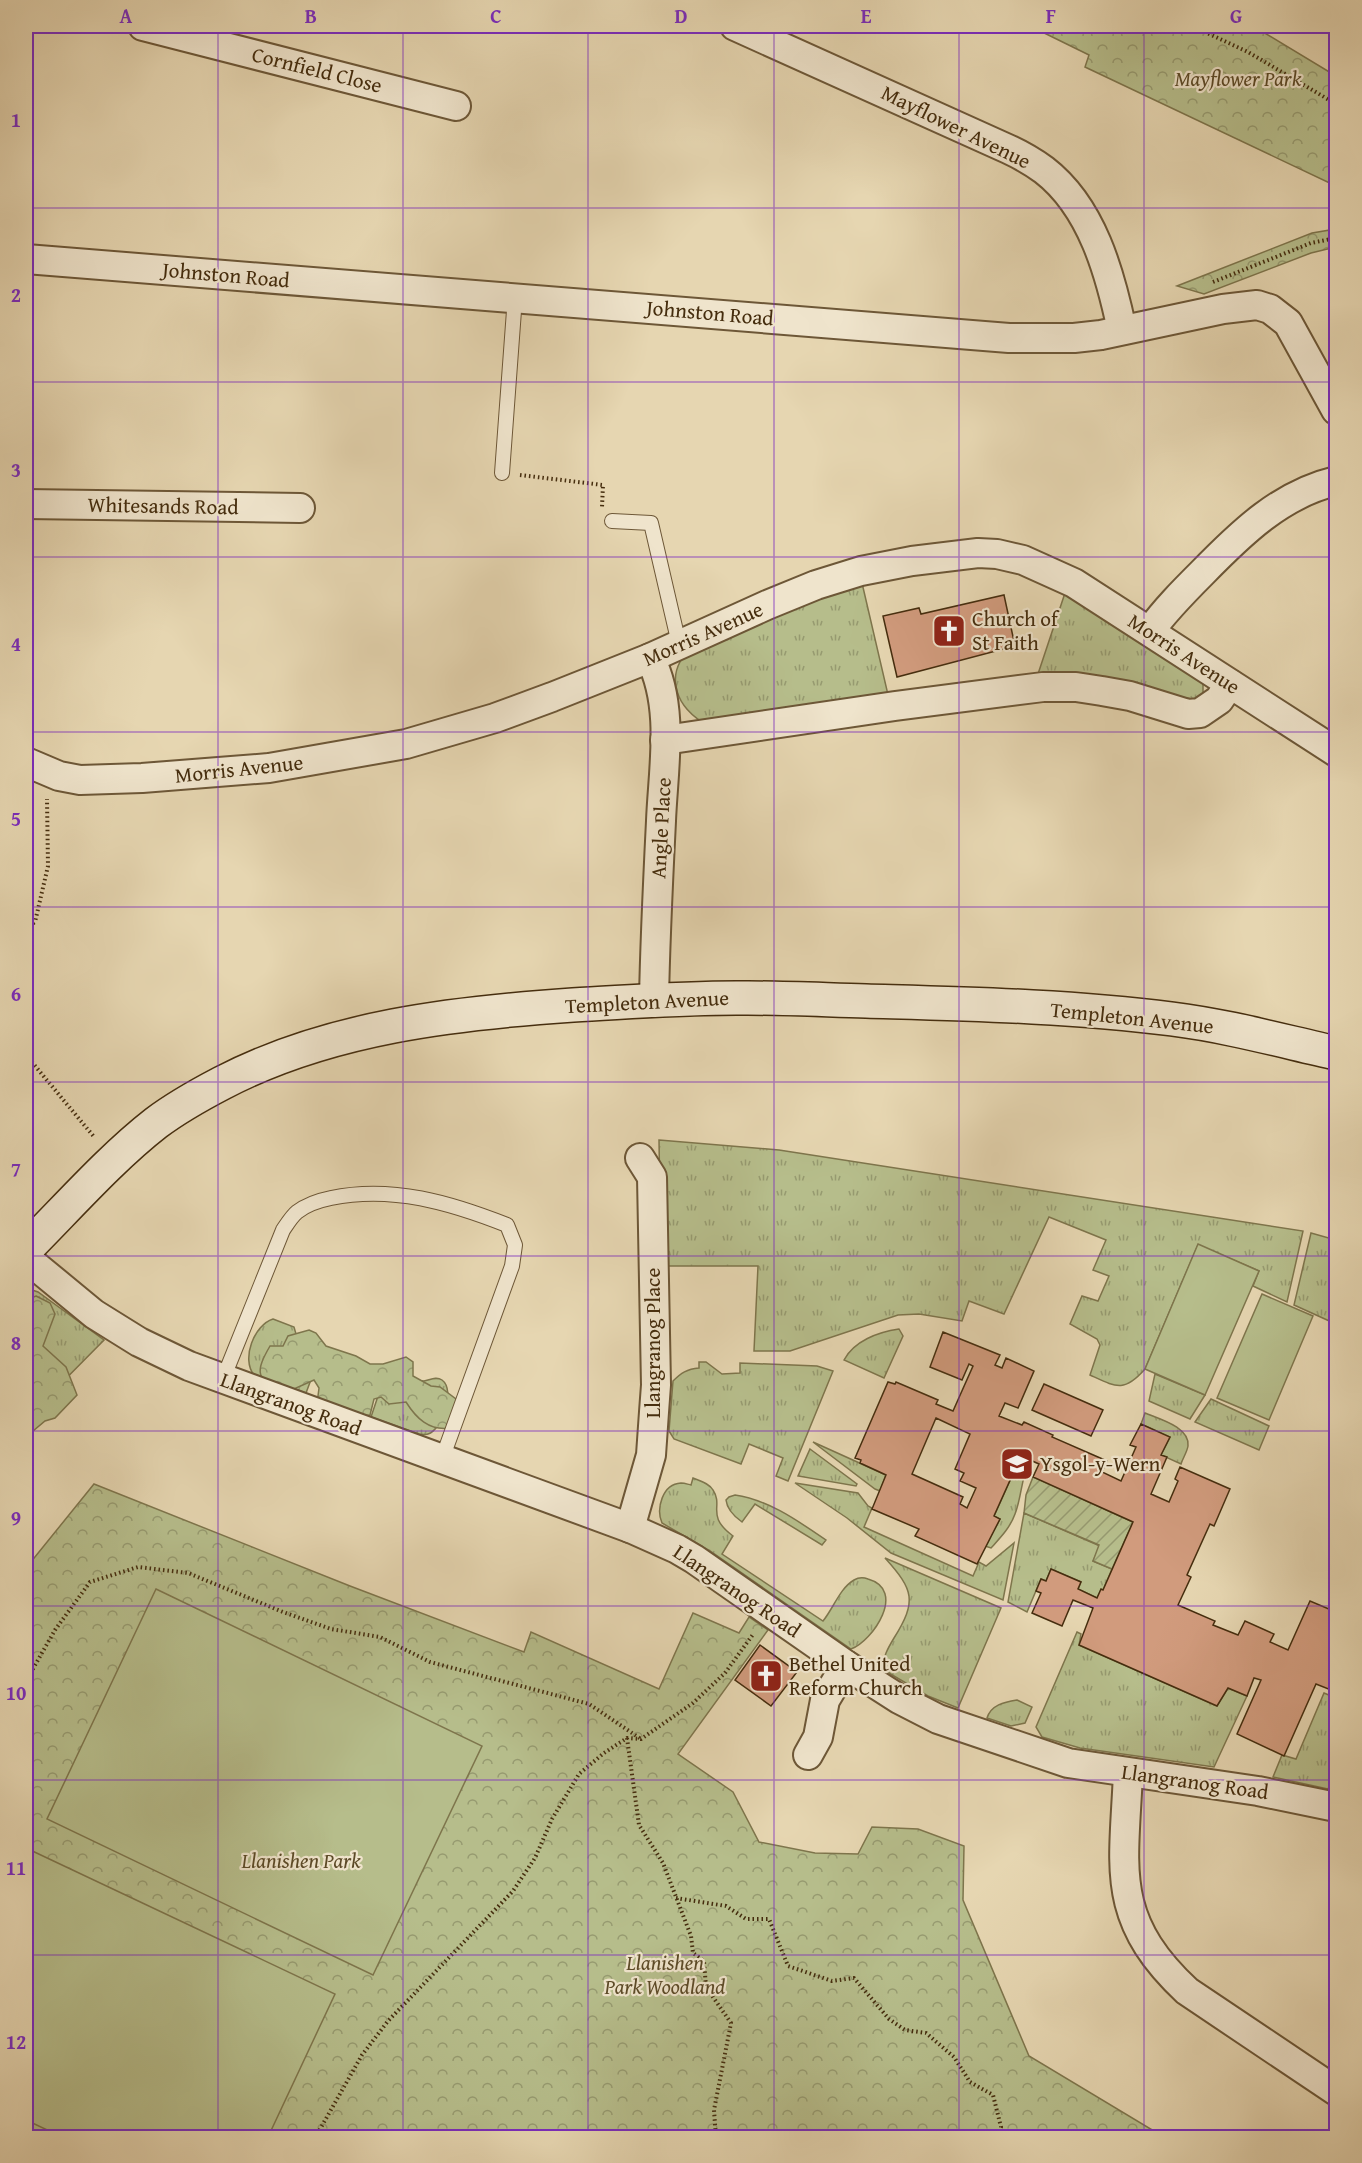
<svg xmlns="http://www.w3.org/2000/svg" width="1362" height="2163" viewBox="0 0 1362 2163" font-family="'Gentium Book Plus',serif">
<style>
.grass{fill:url(#grass-tufts);stroke:#7e754c;stroke-width:1.5}
.forest{fill:url(#forest-crowns);stroke:#7e754c;stroke-width:1.5}
.garden{fill:url(#garden-furrows);stroke:#7e754c;stroke-width:1.5}
.pitch{fill:#b6bd8b;stroke:#7e754c;stroke-width:1.5}
.building{fill:#d19b7d;stroke:#452d0e;stroke-width:1.5;fill-rule:evenodd}
.lines{fill:none;stroke-linecap:round;stroke-linejoin:round}
.lane-casing{stroke:#6d5737;stroke-width:16}
.street-casing{stroke:#6d5737;stroke-width:32}
.secondary-casing{stroke:#452d0e;stroke-width:36}
.path{stroke:#452d0e;stroke-width:4;stroke-dasharray:1.5 3;stroke-linecap:butt}
.lane{stroke:#efe4cc;stroke-width:14}
.street{stroke:#efe4cc;stroke-width:28}
.secondary{stroke:#efe4cc;stroke-width:33}
.grid{fill:none;stroke:#7b2cbf;stroke-width:1.5;stroke-opacity:0.55}
.labels{text-anchor:middle;stroke-width:4.5;stroke-linejoin:round;paint-order:stroke}
.street-label{font-size:21px;fill:#452d0e;stroke:#efe4cc}
.park-label{font-size:21px;font-style:italic;fill:#5c4a27;stroke:#efe4cc}
.poi-label{font-size:21px;fill:#452d0e;stroke:#efe4cc;text-anchor:start}
.neatline{fill:none;stroke:#7b2cbf;stroke-width:2}
.grid-label{font-size:20px;text-anchor:middle;font-weight:bold;fill:#7b2cbf}
</style>
<defs>
<pattern id="grass-tufts" width="24" height="20" patternUnits="userSpaceOnUse" patternTransform="scale(1.5)"><rect width="24" height="20" fill="#b6bd8b"/><path d="M3 7l-1-3M5 7V3M7 7l1-3M15 17l-1-3M17 17v-4M19 17l1-3" fill="none" stroke="#969a70"/></pattern>
<pattern id="forest-crowns" width="20" height="18" patternUnits="userSpaceOnUse" patternTransform="scale(1.5)"><rect width="20" height="18" fill="#b6bd8b"/><path d="M2 6a3 3 0 1 1 6 0M12 15a3 3 0 1 1 6 0" fill="none" stroke="#969a70"/></pattern>
<pattern id="garden-furrows" width="10" height="10" patternUnits="userSpaceOnUse" patternTransform="scale(1.5)"><rect width="10" height="10" fill="#b6bd8b"/><path d="M-1 1l2-2M0 10L10 0M9 11l2-2" fill="none" stroke="#969a70"/></pattern>
</defs>
<rect width="100%" height="100%" fill="#e6d6b1"/>
<filter id="stains"><feTurbulence type="fractalNoise" baseFrequency=".00333" numOctaves="4"/><feColorMatrix values="0 0 0 0 .2 0 0 0 0 .09 0 0 0 0 .02 0 0 0 .5 -.17"/></filter>
<radialGradient id="worn" r=".72"><stop offset=".6" stop-color="#630" stop-opacity="0"/><stop offset="1" stop-color="#630" stop-opacity=".3"/></radialGradient>
<g class="grass">
<path d="M862,583L889,699L702,722C673,703 664,670 694,646Z"/>
<path d="M1066,590L1203,681V695L1198,702L1036,680Z"/>
<path d="M659,1140L779,1150L1303,1231L1287,1302L1253,1286L1259,1271L1198,1245L1145,1369C1124,1393 1116,1387 1090,1375L1100,1345L1097,1339L1070,1324L1082,1296L1098,1301L1109,1276L1093,1270L1106,1240L1049,1217L1004,1314L969,1301L962,1321L919,1314L898,1315L790,1351H754L758,1266H661Z"/>
<path d="M1311,1233L1336,1240V1324L1294,1305Z"/>
<path d="M32,1290L38,1292L104,1340L26,1419V1293Z"/>
<path d="M273,1319L294,1327L298,1341L322,1350L306,1393L254,1375C241,1359 254,1325 273,1319Z"/>
<path d="M899,1329L903,1336L884,1378L844,1360C854,1341 878,1332 899,1329Z"/>
<path d="M699,1362H706L722,1374L740,1373V1363L817,1366L833,1371L788,1481L776,1476L783,1458L749,1444L741,1464L674,1439L669,1431L673,1381C681,1373 687,1369 699,1368Z"/>
<path d="M386,1372C398,1376 411,1381 424,1381C430,1380 436,1376 442,1380C456,1390 442,1430 428,1434C426,1435 421,1434 419,1434L371,1417Z"/>
<path d="M1155,1374L1205,1395L1190,1419L1149,1401Z"/>
<path d="M1211,1399L1269,1426L1259,1450L1195,1422Z"/>
<path d="M1145,1413C1159,1419 1190,1427 1188,1446C1187,1452 1183,1458 1181,1464L1161,1455L1170,1437L1141,1424Z"/>
<path d="M813,1442L886,1475L880,1491L875,1489Z"/>
<path d="M810,1449L857,1484L856,1486L798,1476Z"/>
<path d="M1021,1456L1030,1460C1021,1477 1022,1496 1015,1514C1010,1528 1000,1538 991,1548L985,1546L1000,1519L994,1516Z"/>
<path d="M693,1478C700,1481 709,1483 713,1490C724,1507 705,1515 733,1536L722,1554L823,1621C833,1609 840,1588 854,1580C859,1577 863,1577 868,1579C907,1590 873,1641 851,1649L710,1551L662,1523C656,1509 662,1484 681,1483C684,1483 687,1484 691,1485Z"/>
<path d="M795,1483L858,1493L868,1506L872,1508L864,1527L973,1576L979,1562L986,1566L1014,1543L1003,1600L891,1553L847,1518Z"/>
<path d="M735,1495C769,1500 798,1521 826,1540L822,1545L755,1504L742,1522C735,1517 727,1510 726,1500L729,1497Z"/>
<path d="M1024,1513L1100,1546L1093,1561L1112,1569L1103,1590H1101L1097,1598L1078,1589L1081,1582L1051,1569L1046,1581L1041,1579L1027,1612L1008,1602Z"/>
<path d="M885,1558L1001,1608L958,1708L928,1696L882,1669C883,1657 888,1648 894,1638C917,1601 914,1590 885,1558Z"/>
<path d="M1077,1632L1081,1634L1079,1645L1217,1706L1228,1688L1247,1696L1214,1767L1080,1748L1042,1737L1036,1727Z"/>
<path d="M1324,1693L1336,1698V1771L1328,1789L1273,1777L1282,1755L1296,1759Z"/>
<path d="M1017,1700L1032,1707L1025,1723L1011,1726L987,1718C991,1705 1004,1702 1017,1700Z"/>
</g>
<g class="forest">
<path d="M1030,26H1253L1336,76V186L1085,67L1089,55Z"/>
<path d="M1336,229V247L1311,253L1204,294L1177,286L1312,233Z"/>
<path d="M36,1296L50,1303L55,1314L43,1346L66,1367L77,1395L55,1418L45,1421L26,1437V1300Z"/>
<path d="M309,1330L316,1333L326,1346L356,1356L370,1364H383L406,1357L413,1362V1376L431,1386L440,1387L460,1402L450,1428C429,1431 416,1418 406,1402L389,1404L381,1397L374,1399L370,1415L352,1418L317,1404L319,1388L314,1380L285,1393C255,1380 255,1372 270,1346H283L288,1336Z"/>
<path d="M94,1484L350,1586L524,1652L531,1632L659,1689L693,1613L739,1633L749,1617L768,1630L678,1754L733,1792L759,1842L815,1853L858,1854L872,1827L918,1829L964,1846L963,1900L1029,2056L1164,2137L26,2138V1568Z"/>
</g>
<path class="garden" d="M1033,1477L1133,1522L1112,1569L1093,1561L1099,1545L1024,1513L1026,1495Z"/>
<g class="pitch">
<path d="M1198,1244L1259,1271L1205,1395L1145,1369Z"/>
<path d="M1262,1294L1313,1316L1269,1420L1217,1398Z"/>
<path d="M156,1589L482,1746L373,1975L47,1819Z"/>
<path d="M26,1848L335,1994L268,2137H62L26,2120Z"/>
</g>
<g class="building">
<path d="M1004,595L1015,646L897,677L883,616L919,608L921,614Z"/>
<path d="M943,1332L1000,1355L995,1365L1002,1368L1006,1358L1034,1371L1018,1408L1005,1403L999,1416L1022,1425L1024,1422L1053,1435L1052,1437L1107,1461L1102,1472L1121,1481L1136,1447L1130,1445L1141,1424L1170,1437L1161,1455L1167,1457L1151,1494L1169,1502L1178,1481L1175,1479L1180,1467L1230,1489L1214,1526L1210,1524L1187,1575L1191,1577L1178,1605L1215,1621L1213,1625L1238,1635L1245,1621L1274,1634L1270,1642L1288,1650L1310,1601L1336,1612V1692L1316,1684L1284,1756L1237,1734L1261,1680L1254,1678L1247,1696L1228,1688L1217,1706L1079,1645L1093,1608L1073,1600L1062,1626L1032,1613L1041,1593L1036,1591L1041,1579L1046,1581L1051,1569L1081,1582L1078,1589L1097,1598L1101,1589L1103,1590L1133,1522L1033,1477L1039,1464L1021,1456L994,1516L1000,1519L977,1564L915,1536L919,1529L872,1509L886,1475L860,1463L861,1460L855,1458L888,1382L895,1384L896,1382L938,1400L936,1404L953,1411L973,1366L969,1364L962,1380L930,1367ZM936,1418L970,1434L955,1469L964,1473L960,1481L976,1488L967,1508L960,1504L963,1497L912,1474Z"/>
<path d="M1044,1384L1103,1410L1091,1436L1032,1410Z"/>
<path d="M760,1645L797,1672L771,1706L735,1680Z"/>
</g>
<g class="lines">
<defs>
<g id="lane">
<path d="M502,473L515,297"/>
<path d="M612,521L651,523L679,644"/>
<path d="M223,1379L283,1230C287,1224 292,1216 297,1212C306,1205 321,1200 331,1198C392,1185 451,1203 507,1225L515,1245L512,1266L442,1459"/>
</g>
<g id="street">
<path d="M143,26L456,106"/>
<path d="M735,26L1008,149C1021,155 1033,162 1044,170C1092,207 1110,273 1122,330"/>
<path d="M26,259L1009,338H1074L1101,335L1223,309L1257,305L1270,309L1288,323L1336,410"/>
<path d="M26,504L300,508"/>
<path d="M1150,631C1165,610 1184,591 1202,573C1241,533 1281,494 1336,481"/>
<path d="M650,658C675,707 663,769 661,821C658,881 655,941 654,1000"/>
<path d="M665,740L895,706L1043,687H1076L1102,691L1130,696L1188,714L1200,713L1219,700L1230,684"/>
<path d="M26,762L59,776L80,780L142,778L269,768L406,744L495,718L552,697L650,658L767,605L816,585L861,571L912,561L978,553L997,554L1023,560L1074,583L1336,752"/>
<path d="M26,1258L94,1314L139,1342L189,1366L630,1528L677,1549L694,1559L846,1665L899,1699L938,1719L1068,1763L1258,1791L1336,1807"/>
<path d="M630,1528L651,1455L654,1412L656,1385L652,1177L640,1158"/>
<path d="M808,1755L818,1737L825,1700L846,1665"/>
<path d="M1128,1773C1124,1868 1109,1918 1187,1991L1336,2091"/>
</g>
<path id="secondary" d="M26,1249C67,1208 111,1158 156,1123C176,1108 199,1095 222,1083C329,1027 455,1013 573,1005C631,1002 690,997 748,998C787,998 827,1000 866,1001C968,1004 1071,1006 1172,1019C1228,1026 1282,1041 1336,1053"/>
</defs>
<use href="#lane" class="lane-casing"/>
<use href="#street" class="street-casing"/>
<use href="#secondary" class="secondary-casing"/>
<g class="path">
<path d="M1192,26L1248,52L1336,104"/>
<path d="M1213,282L1311,243L1336,238"/>
<path d="M520,475L603,485L602,507"/>
<path d="M26,934L29,926L35,922L48,866L47,799"/>
<path d="M26,1055L95,1138"/>
<path d="M26,1681L55,1630L90,1582L138,1567L188,1573L283,1612L331,1629L380,1637L430,1662L589,1704L641,1739"/>
<path d="M627,1738L639,1825L663,1863L691,1936L693,1953L704,1961L706,1987L731,2023L714,2110L716,2138"/>
<path d="M676,1898L726,1906L746,1919H769L788,1966L832,1981L854,1978L889,2019L905,2030L926,2033L954,2057L970,2082L993,2095L1001,2127L995,2138"/>
<path d="M315,2138L362,2055L388,2021L513,1891L535,1858L552,1819L579,1774L604,1753L627,1738L641,1739L693,1703L725,1673L754,1633"/>
</g>
<use href="#lane" class="lane"/>
<use href="#street" class="street"/>
<use href="#secondary" class="secondary"/>
</g>
<path class="grid" d="M218,26V2138M403,26V2138M588,26V2138M774,26V2138M959,26V2138M1144,26V2138M26,208H1336M26,382H1336M26,557H1336M26,732H1336M26,907H1336M26,1082H1336M26,1256H1336M26,1431H1336M26,1606H1336M26,1780H1336M26,1955H1336"/>
<defs>
<symbol id="church-square" viewBox="-11 -11 22 22"><rect x="-9" y="-9" width="18" height="18" rx="4" fill="#8f2418" stroke="#efe4cc"/><path d="M-1.2-6h2.4v3.5h3.3v2.4h-3.3V6h-2.4V-.1h-3.3v-2.4h3.3Z" fill="#fff"/></symbol>
<symbol id="school-square" viewBox="-11 -11 22 22"><rect x="-9" y="-9" width="18" height="18" rx="4" fill="#8f2418" stroke="#efe4cc"/><path d="M0-5L7-2L0 1L-7-2ZM-4 1L0 2.5L4 1V4Q0 6-4 4Z" fill="#fff"/></symbol>
</defs>
<g fill-rule="evenodd">
<use href="#church-square" x="930" y="612" width="38" height="38"/>
<use href="#school-square" x="998" y="1445" width="38" height="38"/>
<use href="#church-square" x="747" y="1657" width="38" height="38"/>
</g>
<g class="labels">
<g class="street-label">
<text transform="translate(317 70) rotate(14)" y="7">Cornfield Close</text>
<text transform="translate(956 127) rotate(26)" y="7">Mayflower Avenue</text>
<text transform="translate(226 275) rotate(5)" y="7">Johnston Road</text>
<text transform="translate(710 313) rotate(5)" y="7">Johnston Road</text>
<text transform="translate(163 506) rotate(1)" y="7">Whitesands Road</text>
<text transform="translate(703 634) rotate(-24)" y="7">Morris Avenue</text>
<text transform="translate(1184 654) rotate(33)" y="7">Morris Avenue</text>
<text transform="translate(239 769) rotate(-6)" y="7">Morris Avenue</text>
<text transform="translate(661 828) rotate(-87)" y="7">Angle Place</text>
<text transform="translate(647 1002) rotate(-3)" y="7">Templeton Avenue</text>
<text transform="translate(1132 1018) rotate(6)" y="7">Templeton Avenue</text>
<text transform="translate(653 1343) rotate(-90)" y="7">Llangranog Place</text>
<text transform="translate(291 1404) rotate(20)" y="7">Llangranog Road</text>
<text transform="translate(737 1591) rotate(34)" y="7">Llangranog Road</text>
<text transform="translate(1195 1782) rotate(8)" y="7">Llangranog Road</text>
</g>
<g class="park-label">
<text x="1238" y="86">Mayflower Park</text>
<text x="301" y="1868">Llanishen Park</text>
<text x="665" y="1970">Llanishen<tspan x="665" dy="24">Park Woodland</tspan></text>
</g>
<g class="poi-label">
<text x="972" y="626">Church of<tspan x="972" dy="24">St Faith</tspan></text>
<text x="1040" y="1471">Ysgol-y-Wern</text>
<text x="789" y="1671">Bethel United<tspan x="789" dy="24">Reform Church</tspan></text>
</g>
</g>
<rect width="1362" height="2163" fill="none" stroke="#e6d6b1" stroke-width="66"/>
<rect x="33" y="33" width="1296" height="2097" class="neatline"/>
<g class="grid-label">
<text x="126" y="23">A</text>
<text x="311" y="23">B</text>
<text x="496" y="23">C</text>
<text x="681" y="23">D</text>
<text x="866" y="23">E</text>
<text x="1051" y="23">F</text>
<text x="1236" y="23">G</text>
<text x="16" y="127">1</text>
<text x="16" y="302">2</text>
<text x="16" y="477">3</text>
<text x="16" y="651">4</text>
<text x="16" y="826">5</text>
<text x="16" y="1001">6</text>
<text x="16" y="1176">7</text>
<text x="16" y="1350">8</text>
<text x="16" y="1525">9</text>
<text x="16" y="1700">10</text>
<text x="16" y="1875">11</text>
<text x="16" y="2049">12</text>
</g>
<rect width="100%" height="100%" filter="url(#stains)"/>
<rect width="100%" height="100%" fill="url(#worn)"/>
</svg>
